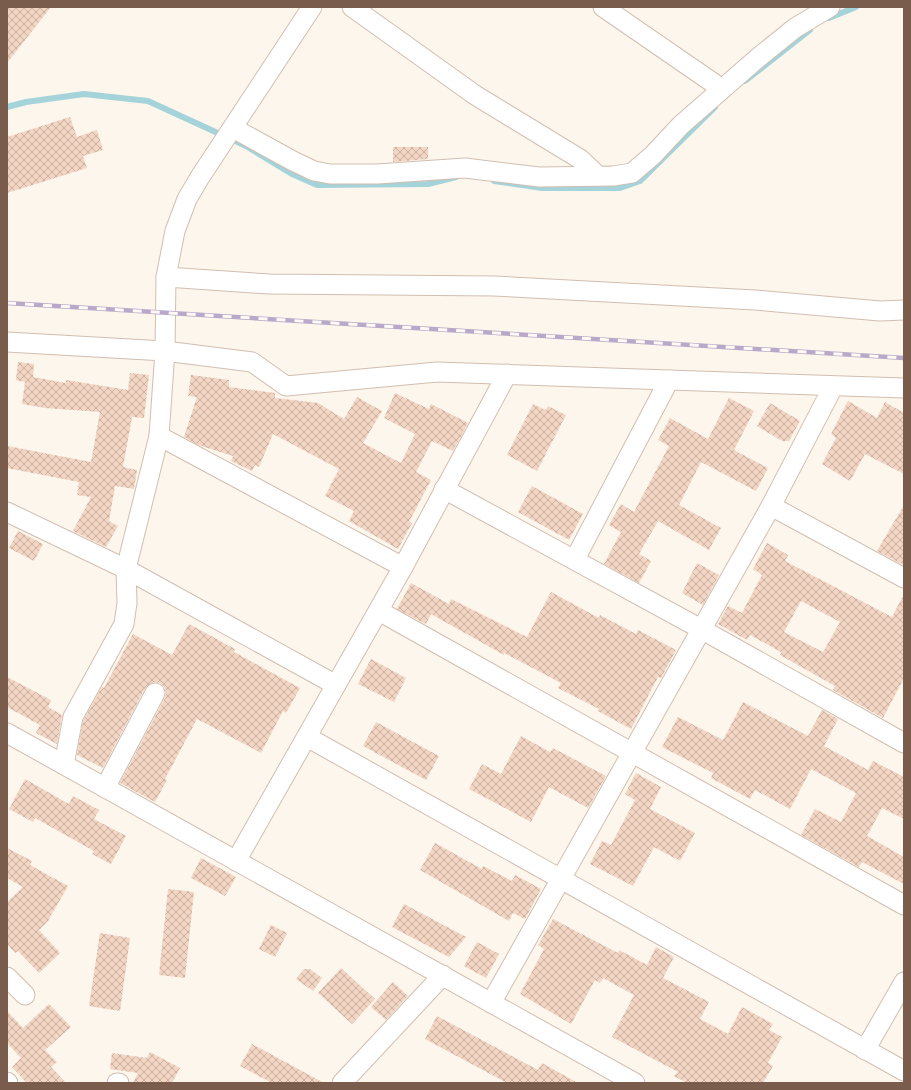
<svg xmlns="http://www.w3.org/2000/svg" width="911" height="1090" viewBox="0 0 911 1090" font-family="'Nunito Sans',sans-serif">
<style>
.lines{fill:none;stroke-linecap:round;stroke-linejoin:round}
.stream{stroke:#a5d3da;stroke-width:6}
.building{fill:url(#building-cross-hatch);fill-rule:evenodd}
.street-casing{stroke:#d1beb0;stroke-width:21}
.street{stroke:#fff;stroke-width:19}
.rail-casing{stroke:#b9a8c9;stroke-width:4.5}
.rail{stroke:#fffaf3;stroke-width:3;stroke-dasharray:9;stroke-linecap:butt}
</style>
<defs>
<pattern id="building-cross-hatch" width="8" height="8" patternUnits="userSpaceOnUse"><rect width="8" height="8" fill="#f3d5c3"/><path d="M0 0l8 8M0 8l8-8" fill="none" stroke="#cab0a1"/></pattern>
</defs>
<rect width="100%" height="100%" fill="#fdf6ec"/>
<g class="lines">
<g class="stream">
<path d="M829,18L856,7"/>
<path d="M745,81L810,30"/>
<path d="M7,107L26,102L84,94L148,101L246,146L292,174L317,185L428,184L456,177"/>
<path d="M494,181L542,188H620L640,181L715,107"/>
</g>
</g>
<g class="building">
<path d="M7,7H51L7,63Z"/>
<path d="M70,117L77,137L97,130L103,150L83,156L87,168L7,193V137Z"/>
<path d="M393,147H428V159L393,162Z"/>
<path d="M18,362L34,364L33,377L66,383V380L128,390L130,373L149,375L144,418L132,417L123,467L137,470L134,489L115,486L109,521L118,526L106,547L73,531L91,497L77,495L79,482L7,468V446L91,462L100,412L45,408L22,404L25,382L16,380Z"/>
<path d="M191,375L229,380V387L275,393V398L318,403L344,419L357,397L382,411L363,443L401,463L415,434L384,418L395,393L429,409L431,404L468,423L453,451L432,441L416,472L431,480L409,522L412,523L398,549L349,521L354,511L325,496L339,469L273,434L259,467L255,465L252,471L231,461L233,456L198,445L184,437L197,397L188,396Z"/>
<path d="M729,398L754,411L734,450L768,468L756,491L701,462L679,505L721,528L709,550L658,521L639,554L651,561L639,583L604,564L621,532L609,525L621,504L634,512L669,446L658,440L670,418L708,439Z"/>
<path d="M848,401L877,418L885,402L904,413V474L865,454L850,481L822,464L836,438L831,434Z"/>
<path d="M770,403L800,421L789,441H782L757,426Z"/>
<path d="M533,404L546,410L548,406L566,415L537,471L507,455Z"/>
<path d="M532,486L583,514L569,540L518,512Z"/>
<path d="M904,505V565L877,551Z"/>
<path d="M18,531L43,544L34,561L9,548Z"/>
<path d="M767,543L788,555L785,561L892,617L904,594V678L883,718L833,690L835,686L780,655L781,652L750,635L747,640L718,624L728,606L742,613L762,575L753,569ZM801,601L840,622L823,652L784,632Z"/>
<path d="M697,563L719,575L703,605L682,593Z"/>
<path d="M411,583L449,604L451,599L527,637L551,592L599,618L600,615L636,634L638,630L676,650L661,678L658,677L631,729L598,711L599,709L558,688L561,683L504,653V655L431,614L426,624L397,609Z"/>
<path d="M189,624L235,649L234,652L300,688L286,713L283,711L261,753L197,719L165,779L167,780L155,802L120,783L165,698L166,692L164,687L160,683L154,682L145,688L103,768L77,755L83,721L102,687L104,688L133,634L172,655Z"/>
<path d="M371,659L406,678L394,702L358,684Z"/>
<path d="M7,677L51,700L48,707L62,715L57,744L36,733L40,725L7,707Z"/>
<path d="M743,702L808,736L822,710L838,719L824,746L868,770L873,761L904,777V819L882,808L867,836L904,857V884L862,862L859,867L801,835L815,809L841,822L856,793L811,769L790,809L755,790L750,799L711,778L713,773L662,747L678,717L723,740Z"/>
<path d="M376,722L439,756L426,780L363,746Z"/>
<path d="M521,736L550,752L553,748L606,776L588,808L549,787L531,822L469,789L482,764L501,774Z"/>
<path d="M636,773L661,787L650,809L695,833L680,861L654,847L633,886L590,864L602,841L611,845L635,800L625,794Z"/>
<path d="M25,779L69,804L73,796L99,810L94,819L126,836L111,864L92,854L94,851L35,818L33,822L9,809Z"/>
<path d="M435,843L482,869L483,866L512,881L515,875L541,889L525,919L513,913L509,921L420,870Z"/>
<path d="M7,848L32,861L30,865L68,886L48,921L39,930L60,953L39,973L18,951L15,953L7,944V902L23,887L7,878Z"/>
<path d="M201,858L236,877L225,896L191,878Z"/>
<path d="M168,889L194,892L185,978L159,975Z"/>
<path d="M404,904L466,937L449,957L392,927Z"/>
<path d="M553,919L618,953L619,950L647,965L656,947L674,957L663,978L709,1002L700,1019L728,1034L742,1007L773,1024L769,1030L782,1037L768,1063L773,1066L763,1083H687L674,1076L678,1072L612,1037L634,995L603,978L600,983L595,980L571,1024L520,994L544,949L538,945Z"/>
<path d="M271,925L287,933L275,957L259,949Z"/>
<path d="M100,933L130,938L120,1011L89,1006Z"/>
<path d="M477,942L499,954L486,978L464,966Z"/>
<path d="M341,968L375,999L352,1024L318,993Z"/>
<path d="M304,969H310L322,978L313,991L296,979Z"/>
<path d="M393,982L408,996L386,1020L371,1007Z"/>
<path d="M49,1004L71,1027L45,1050L57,1062L51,1067L66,1083H27L12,1067L21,1058L7,1043V1011L23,1028Z"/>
<path d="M437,1016L538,1070L542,1063L578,1083H507L425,1039Z"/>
<path d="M252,1044L324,1083H272L240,1066Z"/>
<path d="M150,1052L180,1068L172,1083H133L138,1073L110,1069L112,1053L147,1058Z"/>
</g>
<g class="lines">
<defs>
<g id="street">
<path d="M352,7L475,95L580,159L598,176"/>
<path d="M603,7L722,89"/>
<path d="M233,128L293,161L314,171L330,174H377L465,168L539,177L613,176L632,173L653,155L681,125L759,57L795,28L830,7"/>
<path d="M166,277L269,284L494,286L755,300L880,311L904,310"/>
<path d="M7,342L165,351L252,362L286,386L437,372L904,388"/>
<path d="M159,436L403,567"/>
<path d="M444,489L701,629L904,743"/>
<path d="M771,506L904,578"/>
<path d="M7,512L126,569L336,685"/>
<path d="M575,559L669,380"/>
<path d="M379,611L904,905"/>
<path d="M7,733L635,1083"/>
<path d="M307,737L904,1071"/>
<path d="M64,765L73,717L124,624L127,603L126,569L159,436L165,351L166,277L175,231L187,199L200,177L312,7"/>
<path d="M105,788L155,693"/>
<path d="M236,861L403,567L507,374"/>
<path d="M7,977L25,995"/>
<path d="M491,1003L771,506L833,387"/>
<path d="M865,1050L904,982"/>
<path d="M7,1082L8,1083"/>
<path d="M117,1083H119"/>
<path d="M342,1083L443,975"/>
</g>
</defs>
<use href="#street" class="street-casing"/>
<use href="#street" class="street"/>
<defs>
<path id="rail" d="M7,303L904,358"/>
</defs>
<use href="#rail" class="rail-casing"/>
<use href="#rail" class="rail"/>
</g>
<rect width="911" height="1090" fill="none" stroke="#7a5c4d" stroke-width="16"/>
</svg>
